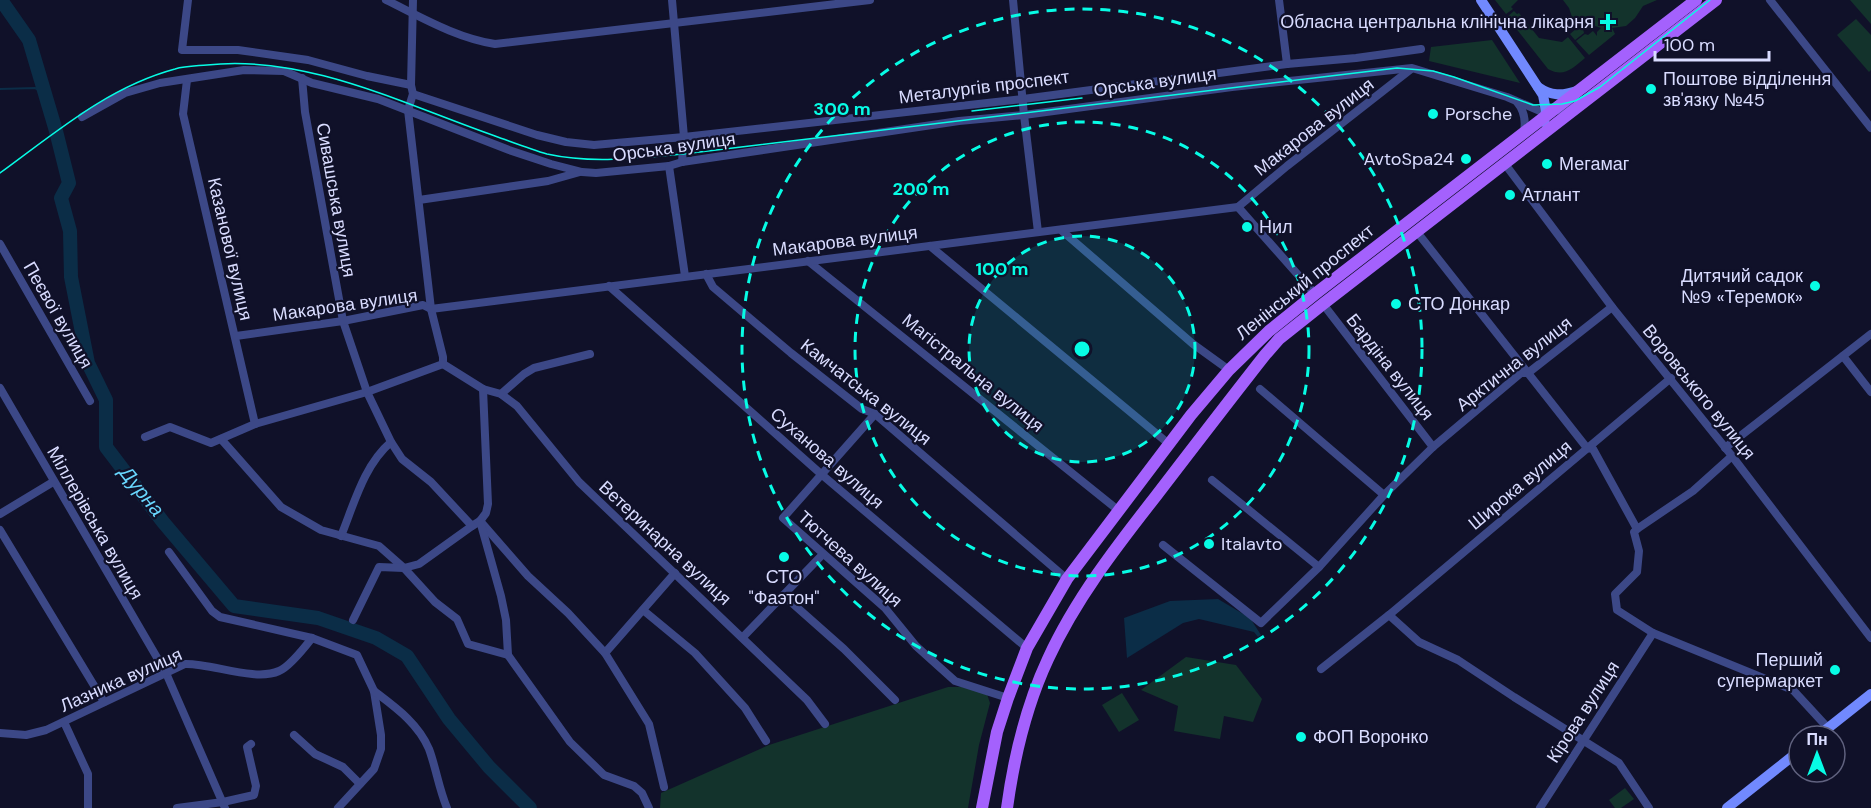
<svg xmlns="http://www.w3.org/2000/svg" width="1871" height="808" viewBox="0 0 1871 808" font-family="'DM Sans',sans-serif">
<style>
.green{fill:#13332c}
.water{fill:#0b2d47}
.lines{fill:none;stroke-linecap:round;stroke-linejoin:round}
.stream{stroke:#0b2d47;stroke-width:2}
.river{stroke:#0b2d47;stroke-width:14}
.street{stroke:#3c4887;stroke-width:8}
.secondary{stroke:#7189fe;stroke-width:10}
.primary{stroke:#a461fd;stroke-width:12}
.tram{stroke:#07fce5;stroke-width:1.5}
.ring{fill:none;stroke:#07fce5;stroke-width:3;stroke-dasharray:10 8}
.poi-dot{fill:#07fce5;stroke:#101129;stroke-width:2}
.labels{text-anchor:middle;stroke-width:4.5;stroke-linejoin:round;paint-order:stroke}
.poi-label{font-size:18px;fill:#d9dcff;stroke:#101129;text-anchor:start}
.street-label{font-size:18px;fill:#d9dcff;stroke:#101129}
.water-label{font-size:20px;font-style:italic;fill:#68d6fd;stroke:#101129}
.centre{fill:#07fce5;stroke:#101129;stroke-width:3}
.ring-label{font-size:18px;text-anchor:middle;font-weight:bold;fill:#07fce5;stroke:#101129;stroke-width:4.5;stroke-linejoin:round;paint-order:stroke}
</style>
<rect width="100%" height="100%" fill="#101129"/>
<g class="green">
<path d="M1495,0H1518L1511,7L1513,9L1506,14Z"/>
<path d="M1563,0H1657L1643,6L1635,18L1626,26L1612,28L1615,34L1589,55L1576,41L1585,34L1588,35L1593,31L1597,36V32L1601,28L1589,24L1583,29L1584,33L1575,40L1570,34L1576,29L1569,8Z"/>
<path d="M1850,0H1871V24Z"/>
<path d="M1514,11L1517,14L1519,13L1539,38L1562,42L1568,37L1585,58C1573,68 1564,78 1548,69L1507,17Z"/>
<path d="M1856,19L1871,35V70L1869,72L1837,35Z"/>
<path d="M1492,40L1520,83L1429,61L1431,47Z"/>
<path d="M1186,657L1236,665L1262,699L1253,722L1224,716L1220,739L1174,731L1178,706L1141,690Z"/>
<path d="M948,687H962L987,694L990,703L979,745L968,808H660L661,793L769,745Z"/>
<path d="M1122,693L1139,720L1119,732L1102,705Z"/>
<path d="M1625,788L1634,799L1621,808H1615L1609,800Z"/>
</g>
<path class="water" d="M1218,599L1250,618L1261,635L1258,637L1254,632L1199,619L1183,623L1127,658L1124,618L1170,601Z"/>
<g class="lines">
<path class="stream" d="M0,89L35,88L45,93"/>
<path class="river" d="M1,0L29,40L56,131L69,183L61,198L70,231L71,277L88,363L106,400V447L163,522L234,606L318,618L376,638L407,656L449,719L489,767L530,808"/>
<g class="street">
<path d="M188,0L182,50H238L308,60L367,76L411,85"/>
<path d="M386,0C421,17 456,38 495,44L870,0"/>
<path d="M413,0L411,85L413,94L408,110L431,309L443,357V364L483,389L501,394L517,406L579,482L807,700L825,724"/>
<path d="M672,0L684,137L682,162"/>
<path d="M1013,0L1024,115L1038,232"/>
<path d="M1279,0L1287,64"/>
<path d="M1770,0L1871,128"/>
<path d="M302,78L305,112L343,321L367,392L391,442L402,459L431,482L472,526L480,521L528,576L568,613L605,653L649,724L664,787"/>
<path d="M187,80L183,114L255,424"/>
<path d="M413,94L537,135L566,142L594,145L684,137L1023,99L1287,64L1356,58L1421,49"/>
<path d="M1517,102C1524,110 1526,120 1524,132"/>
<path d="M82,117L125,93L160,83L244,70L284,71L312,83L378,99L509,150L551,164L582,172L596,173L669,166L682,162L959,121L1024,115L1232,87L1412,68L1507,97L1540,111H1554L1575,106"/>
<path d="M1505,164L1612,307L1732,456L1871,638"/>
<path d="M669,166L685,276"/>
<path d="M419,200L548,181L580,172"/>
<path d="M1238,207L1315,294"/>
<path d="M1061,230L1193,344L1229,370"/>
<path d="M1417,232L1587,448L1593,449L1637,529"/>
<path d="M0,244L90,401"/>
<path d="M930,246L1169,444"/>
<path d="M808,261L1118,510"/>
<path d="M706,274L713,287L791,353L862,409L875,414L1067,579"/>
<path d="M609,286L821,474L1027,648"/>
<path d="M1323,304L1433,447"/>
<path d="M236,336L343,321L423,305L431,309L1238,207L1287,166L1411,69"/>
<path d="M1843,356L1871,392"/>
<path d="M0,388L166,673L225,808"/>
<path d="M483,389L488,504L486,513L480,521L501,596L506,620L508,655"/>
<path d="M1260,389L1384,495"/>
<path d="M501,394L524,374L534,368L590,354"/>
<path d="M875,414L783,518L885,608L916,646L955,681L1008,698"/>
<path d="M145,437L170,427L211,443L255,424L367,392L443,364"/>
<path d="M221,439L281,507L321,530L379,546L404,568L435,602L457,619L468,644L508,655L570,742L604,775L634,786L642,793L649,808"/>
<path d="M1725,448L1871,334"/>
<path d="M1212,480L1319,567"/>
<path d="M0,514L53,482"/>
<path d="M1637,529L1634,532L1639,551L1637,572L1615,594L1617,610L1653,633L1793,690L1828,728"/>
<path d="M1637,529L1693,491L1732,456"/>
<path d="M0,530L104,702"/>
<path d="M341,536C354,504 364,465 391,442"/>
<path d="M1163,545L1261,623L1319,567L1384,495L1433,447L1521,373H1528L1612,307"/>
<path d="M169,552L212,611L220,617L312,638L357,655L374,691L381,735V749L374,769L338,808"/>
<path d="M783,595L844,649L895,700"/>
<path d="M643,610L695,653L745,708L766,741"/>
<path d="M1389,615L1419,642L1458,660L1514,697L1619,763L1649,808"/>
<path d="M353,620L379,567L404,568L419,564L472,526"/>
<path d="M743,637L823,554"/>
<path d="M605,653L675,573"/>
<path d="M1321,669L1389,615L1671,378"/>
<path d="M374,691C395,707 418,723 429,749C436,768 439,789 447,808"/>
<path d="M64,722L88,774V808"/>
<path d="M0,733L26,735L46,730L185,664C211,663 255,682 279,671C289,667 305,647 312,638"/>
<path d="M294,735L315,754L343,767L360,784"/>
<path d="M177,808L223,802L254,795L256,786L247,747L251,744"/>
<path d="M1540,808L1653,633"/>
</g>
<g class="secondary">
<path d="M1481,0L1543,95L1546,111L1544,122"/>
<path d="M1538,87C1551,96 1562,96 1577,91"/>
<path d="M1818,736L1871,694"/>
<path d="M1727,808L1799,751"/>
</g>
<g class="primary">
<path d="M982,808L997,732L1008,698L1027,648L1067,579L1191,415L1229,370L1269,331L1315,294L1696,0"/>
<path d="M1007,808C1014,757 1026,706 1048,659C1075,600 1116,547 1156,496C1192,449 1228,402 1265,355L1279,339L1323,304L1716,0"/>
</g>
<g class="tram">
<path d="M972,111L1082,98"/>
<path d="M0,173C55,133 108,87 175,69C185,66 196,66 207,65C306,54 403,104 495,136C512,142 530,149 547,154C592,164 638,158 683,154L1397,68L1433,71L1454,77L1533,105L1562,104L1575,101L1600,87L1710,0"/>
</g>
</g>
<circle cx="1082" cy="349" r="113" fill="#07fce5" fill-opacity=".12"/>
<g class="ring">
<circle cx="1082" cy="349" r="113"/>
<circle cx="1082" cy="349" r="227"/>
<circle cx="1082" cy="349" r="340"/>
</g>
<g class="poi-dot">
<path d="M1605 13h6v6h6v6h-6v6h-6v-6h-6v-6h6z"/>
<circle cx="1651" cy="89" r="6"/>
<circle cx="1433" cy="114" r="6"/>
<circle cx="1466" cy="159" r="6"/>
<circle cx="1547" cy="164" r="6"/>
<circle cx="1510" cy="195" r="6"/>
<circle cx="1247" cy="227" r="6"/>
<circle cx="1815" cy="286" r="6"/>
<circle cx="1396" cy="304" r="6"/>
<circle cx="1209" cy="544" r="6"/>
<circle cx="784" cy="557" r="6"/>
<circle cx="1835" cy="670" r="6"/>
<circle cx="1301" cy="737" r="6"/>
</g>
<g class="labels">
<g class="poi-label">
<text x="1594" y="28" text-anchor="end">Обласна центральна клінічна лікарня</text>
<text x="1663" y="85">Поштове відділення<tspan x="1663" dy="21">зв'язку №45</tspan></text>
<text x="1445" y="120">Porsche</text>
<text x="1454" y="165" text-anchor="end">AvtoSpa24</text>
<text x="1559" y="170">Мегамаг</text>
<text x="1522" y="201">Атлант</text>
<text x="1259" y="233">Нил</text>
<text x="1803" y="282" text-anchor="end">Дитячий садок<tspan x="1803" dy="21">№9 «Теремок»</tspan></text>
<text x="1408" y="310">СТО Донкар</text>
<text x="1221" y="550">Italavto</text>
<text x="784" y="583" text-anchor="middle">СТО<tspan x="784" dy="21">"Фаэтон"</tspan></text>
<text x="1823" y="666" text-anchor="end">Перший<tspan x="1823" dy="21">супермаркет</tspan></text>
<text x="1313" y="743">ФОП Воронко</text>
</g>
<g class="street-label">
<text transform="translate(1155 82) rotate(-8)" y="6">Орська вулиця</text>
<text transform="translate(984 87) rotate(-7)" y="6">Металургів проспект</text>
<text transform="translate(1314 127) rotate(-38)" y="6">Макарова вулиця</text>
<text transform="translate(674 147) rotate(-8)" y="6">Орська вулиця</text>
<text transform="translate(336 200) rotate(80)" y="6">Сивашська вулиця</text>
<text transform="translate(845 241) rotate(-7)" y="6">Макарова вулиця</text>
<text transform="translate(230 249) rotate(77)" y="6">Казанової вулиця</text>
<text transform="translate(1305 282) rotate(-39)" y="6">Ленінський проспект</text>
<text transform="translate(345 305) rotate(-8)" y="6">Макарова вулиця</text>
<text transform="translate(58 315) rotate(60)" y="6">Пеєвої вулиця</text>
<text transform="translate(1514 364) rotate(-38)" y="6">Арктична вулиця</text>
<text transform="translate(1390 367) rotate(52)" y="6">Бардіна вулиця</text>
<text transform="translate(973 373) rotate(39)" y="6">Магістральна вулиця</text>
<text transform="translate(866 392) rotate(38)" y="6">Камчатська вулиця</text>
<text transform="translate(1699 392) rotate(51)" y="6">Воровського вулиця</text>
<text transform="translate(827 458) rotate(41)" y="6">Суханова вулиця</text>
<text transform="translate(1520 485) rotate(-40)" y="6">Широка вулиця</text>
<text transform="translate(95 523) rotate(60)" y="6">Міллерівська вулиця</text>
<text transform="translate(665 543) rotate(43)" y="6">Ветеринарна вулиця</text>
<text transform="translate(850 559) rotate(42)" y="6">Тютчева вулиця</text>
<text transform="translate(121 680) rotate(-24)" y="6">Лазника вулиця</text>
<text transform="translate(1583 712) rotate(-57)" y="6">Кірова вулиця</text>
</g>
<g class="water-label">
<text transform="translate(142 491) rotate(51)" y="7">Дурна</text>
</g>
</g>
<circle cx="1082" cy="349" r="9" class="centre"/>
<g class="ring-label">
<text x="842" y="115">300 m</text>
<text x="921" y="195">200 m</text>
<text x="1002" y="275">100 m</text>
</g>
<g transform="translate(1817 754)"><circle r="28" fill="#101129" stroke="#60627f" stroke-width="1.5"/>
<path d="M0-4.5L10 22L0 15L-10 22Z" fill="#07fce5"/>
<text y="-9" font-size="16" font-weight="bold" text-anchor="middle" fill="#d9dcff">Пн</text>
</g>
<path d="M1655 51v9h114v-9" fill="none" stroke="#d9dcff" stroke-width="3"/>
<text x="1664" y="51" font-size="18" fill="#d9dcff" stroke="#101129" stroke-width="4.5" paint-order="stroke">100 m</text>
</svg>
